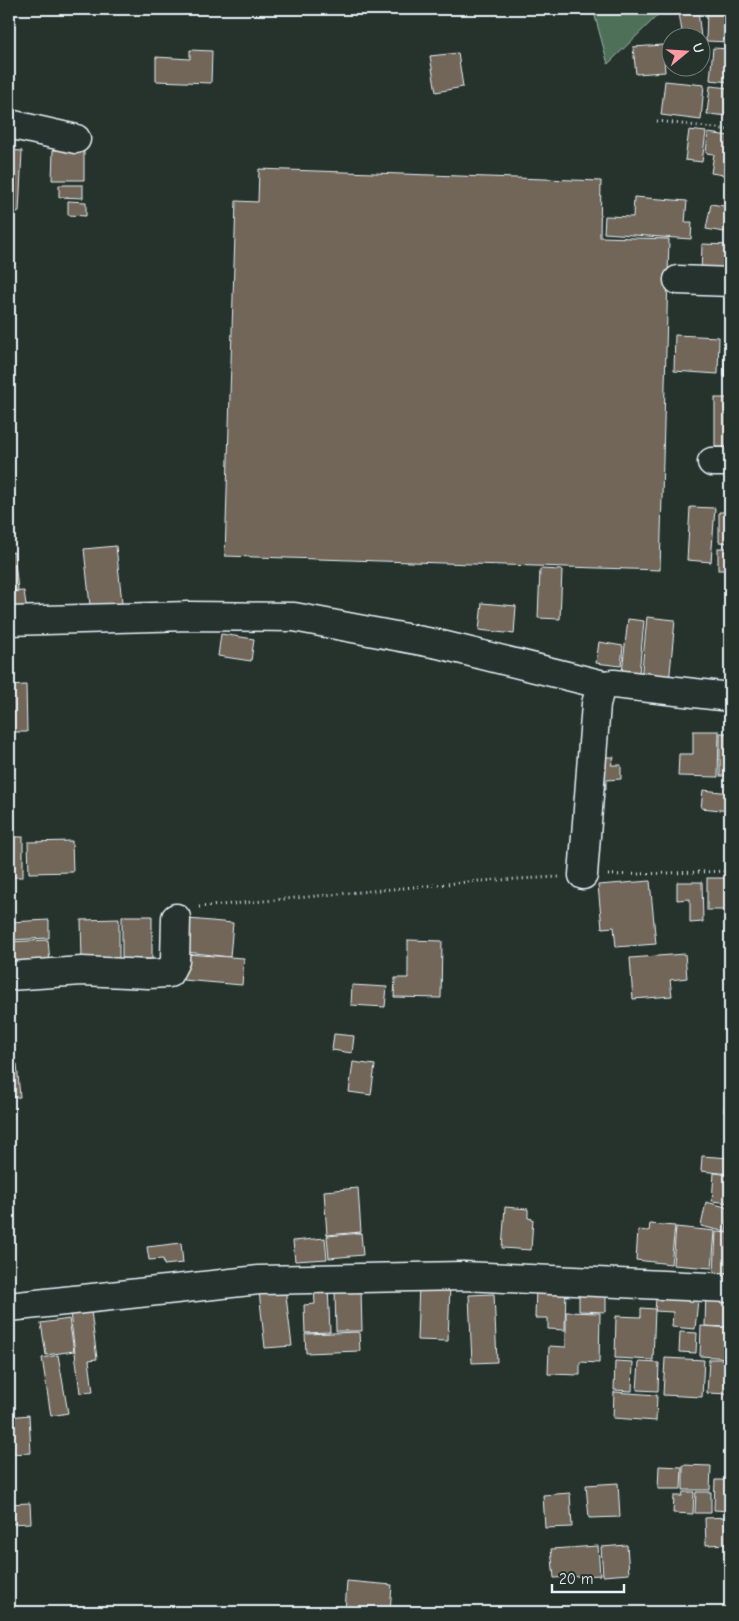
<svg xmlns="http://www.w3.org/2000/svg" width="739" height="1621" viewBox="0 0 739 1621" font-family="'Comic Neue',sans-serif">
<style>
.green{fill:#4f6f59;stroke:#9cb0a8}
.building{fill:#716659;stroke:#e8f1f8}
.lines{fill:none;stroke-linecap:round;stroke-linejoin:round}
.minor-casing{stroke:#e8f1f8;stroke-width:31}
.path{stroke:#e8f1f8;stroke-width:3;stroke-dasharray:1 4;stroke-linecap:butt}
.minor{stroke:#26332d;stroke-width:28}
</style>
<rect width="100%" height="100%" fill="#26332d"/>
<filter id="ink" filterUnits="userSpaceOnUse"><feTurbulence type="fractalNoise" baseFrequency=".02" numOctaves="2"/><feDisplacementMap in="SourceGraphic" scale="10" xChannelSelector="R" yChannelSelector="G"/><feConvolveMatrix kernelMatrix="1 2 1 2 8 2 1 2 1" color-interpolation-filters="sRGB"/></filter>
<g filter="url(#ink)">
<path class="green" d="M593,9H664L608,64Z"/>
<g class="building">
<path d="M698,10L701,38H683L679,13Z"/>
<path d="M707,10L730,11V42L706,41Z"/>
<path d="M663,45L665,72L636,74L633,47Z"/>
<path d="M713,48L730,49V82L710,80Z"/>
<path d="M190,50L212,51L211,83L156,81V57L190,59Z"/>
<path d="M458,53L463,87L436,92L430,56Z"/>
<path d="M665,81L704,85L701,120L661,115Z"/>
<path d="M710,86L730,88V116L707,114Z"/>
<path d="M689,130L706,132L702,162L685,160Z"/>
<path d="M708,133L730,136V176L711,173L714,154L706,153Z"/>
<path d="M9,150L22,151L19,212L9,211Z"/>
<path d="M53,150H84V180H52Z"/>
<path d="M259,169L601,181L600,237L669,239L660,570L225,556L236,201L258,202Z"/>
<path d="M59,185H83V198L59,197Z"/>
<path d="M634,197L687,201L685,222H692L691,239L604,233L605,216L633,217Z"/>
<path d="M68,201L86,202V216L68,215Z"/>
<path d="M711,204L730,207V233L706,229Z"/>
<path d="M702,244L730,245V276L701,274Z"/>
<path d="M675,335L719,337L718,374L674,371Z"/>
<rect x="724" y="355" width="6" height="21"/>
<rect x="715" y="398" width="15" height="49"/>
<path d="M690,507L715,508L711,562L687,560Z"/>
<path d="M719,512H730V543L719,542Z"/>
<path d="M116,546L123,612L91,615L84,549Z"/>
<rect x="718" y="548" width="12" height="22"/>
<path d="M14,552L18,590L9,591V553Z"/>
<path d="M540,569L562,570L560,619L538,618Z"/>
<path d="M24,591L27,611L9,613V592Z"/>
<path d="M482,603L516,606L514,634L479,630Z"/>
<path d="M647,617L675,620L669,683L641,680Z"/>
<path d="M628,619L644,621L639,674L622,672Z"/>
<path d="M221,634L254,639L251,661L218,656Z"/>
<path d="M599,642L623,646L621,666L596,663Z"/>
<path d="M26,685L27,732H9V686Z"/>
<path d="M693,731H719L718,777L678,776L679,754H693Z"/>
<rect x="720" y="733" width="10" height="43"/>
<path d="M594,757H614L611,765H621V779L606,780V789H594Z"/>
<path d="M703,790L730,793V811L701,808Z"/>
<rect x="9" y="837" width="14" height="40"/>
<path d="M72,841L73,872L29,873L28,842Z"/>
<rect x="707" y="878" width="23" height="32"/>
<path d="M650,881L656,944L616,947L614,927L602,928L598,885Z"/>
<path d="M677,882H702L703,922L690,923V899L677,900Z"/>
<rect x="122" y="916" width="30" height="43"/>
<path d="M119,919V970L82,960L81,920Z"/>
<path d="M189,919L233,923L230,957L186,952Z"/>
<path d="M49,920V938L9,940V922Z"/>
<path d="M48,940L50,963L9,965V942Z"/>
<path d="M408,940L442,941L441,998L394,997L395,978H408Z"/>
<path d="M186,954L244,958L242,985L183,980Z"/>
<path d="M685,954L687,978L670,980L672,996L633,999L630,958Z"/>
<path d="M352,985L387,987L385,1007L351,1005Z"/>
<path d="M334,1034L354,1036L352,1053L332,1050Z"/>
<path d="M353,1062L375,1065L371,1095L349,1092Z"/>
<path d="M17,1064L20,1097L9,1098V1065Z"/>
<path d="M726,1081L730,1082V1113L724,1112Z"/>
<path d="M702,1156L730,1158V1174L701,1171Z"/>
<path d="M714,1173L730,1175V1203L712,1201Z"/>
<path d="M358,1188L361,1232L327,1235L324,1191Z"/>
<path d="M706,1202L730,1208L726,1232L701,1226Z"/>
<path d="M505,1207L528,1209V1218L533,1219L531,1250L502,1248Z"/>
<path d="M650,1224L675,1226L671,1264L636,1260L638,1230L649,1231Z"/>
<path d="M676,1227L715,1231L712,1268L673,1265Z"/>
<path d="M716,1232L730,1233V1274L714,1273Z"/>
<path d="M361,1233L363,1255L329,1258L327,1236Z"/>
<path d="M325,1238L327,1259L295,1261L293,1241Z"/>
<path d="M181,1243L183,1263L164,1265L163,1259L149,1260L147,1247Z"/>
<path d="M419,1283L450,1285L448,1341L417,1340Z"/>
<path d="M579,1285L606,1286V1312L579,1311Z"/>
<path d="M328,1286L330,1332L305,1333L304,1305L315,1304L314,1287Z"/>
<path d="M536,1286L566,1287L565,1330L548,1329V1318H535Z"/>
<path d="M657,1287L699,1290L695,1329L672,1327L673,1312L655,1311Z"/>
<path d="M285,1288L292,1346L265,1348L259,1291Z"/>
<path d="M706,1289L730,1290V1327L705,1326Z"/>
<path d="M361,1290L362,1331H336L335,1291Z"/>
<path d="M494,1294L497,1362L472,1363L469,1295Z"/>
<path d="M90,1303L97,1359L89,1360L93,1392L80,1393L69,1305Z"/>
<path d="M641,1308L655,1309L653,1360L615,1358L616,1316L641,1317Z"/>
<path d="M566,1312L600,1313L599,1363L580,1362V1375L548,1374L549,1346L566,1347Z"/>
<path d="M69,1319L74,1351L46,1355L41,1323Z"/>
<path d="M701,1326L730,1328V1358L700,1356Z"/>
<path d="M359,1332L360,1351L306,1353L305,1334Z"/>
<path d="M680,1332L697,1333L696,1353L679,1352Z"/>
<path d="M58,1355L68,1413L51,1416L42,1358Z"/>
<path d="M665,1358L704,1360L702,1397L663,1395Z"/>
<path d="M709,1359H730V1394L707,1393Z"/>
<path d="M615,1361L633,1362L632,1391L614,1390Z"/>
<path d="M639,1362L659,1363L658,1391L637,1390Z"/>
<path d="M614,1392L657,1395L656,1421L613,1418Z"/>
<path d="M29,1415L31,1453L9,1454V1417Z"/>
<path d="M683,1465L711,1466L710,1490H683Z"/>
<path d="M659,1466L682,1467L681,1489H658Z"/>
<path d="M715,1480H730V1511L714,1510Z"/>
<path d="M618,1483L620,1517L589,1518L586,1485Z"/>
<path d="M683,1492H694L693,1514L673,1513L674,1496H682Z"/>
<path d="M696,1492H711V1513H695Z"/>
<path d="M570,1493L572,1527L545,1528L543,1495Z"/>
<path d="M30,1503L31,1523L9,1524V1504Z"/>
<path d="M730,1517V1544L706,1545L705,1518Z"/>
<path d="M627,1545L629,1574L603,1576L601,1547Z"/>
<path d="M598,1546L600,1575L554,1578L551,1549Z"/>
<path d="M347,1581L392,1585L390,1612H345Z"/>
</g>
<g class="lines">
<defs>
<g id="minor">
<path d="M9,124L76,139"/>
<path d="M678,280L730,282"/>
<path d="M712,462H730"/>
<path d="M9,621L189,616L294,617L438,644L604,685"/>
<path d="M583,875L596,704L599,693L604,685L614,684L730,697"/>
<path d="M9,976L82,971L148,974L169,973L175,961L176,918"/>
<path d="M9,1307L259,1280L463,1276L730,1288"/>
</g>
</defs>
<use href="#minor" class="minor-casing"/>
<g class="path">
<path d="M657,121L730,130"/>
<path d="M608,875L730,871"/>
<path d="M199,907L478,881L559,877"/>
</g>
<use href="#minor" class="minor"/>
</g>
</g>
<rect width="739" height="1621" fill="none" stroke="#26332d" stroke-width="30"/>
<rect x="15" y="15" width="709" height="1591" fill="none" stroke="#e8f1f8" stroke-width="2" filter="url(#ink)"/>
<g transform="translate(686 52) rotate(72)"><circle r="24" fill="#26332d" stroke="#747f7e"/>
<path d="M0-4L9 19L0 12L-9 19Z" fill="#ff9aa2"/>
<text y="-8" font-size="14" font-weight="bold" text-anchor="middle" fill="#e8f1f8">U</text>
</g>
<path d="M552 1584v8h72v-8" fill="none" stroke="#e8f1f8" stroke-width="2.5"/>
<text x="559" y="1584" font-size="15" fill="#e8f1f8" stroke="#26332d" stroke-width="4" paint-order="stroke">20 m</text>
</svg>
